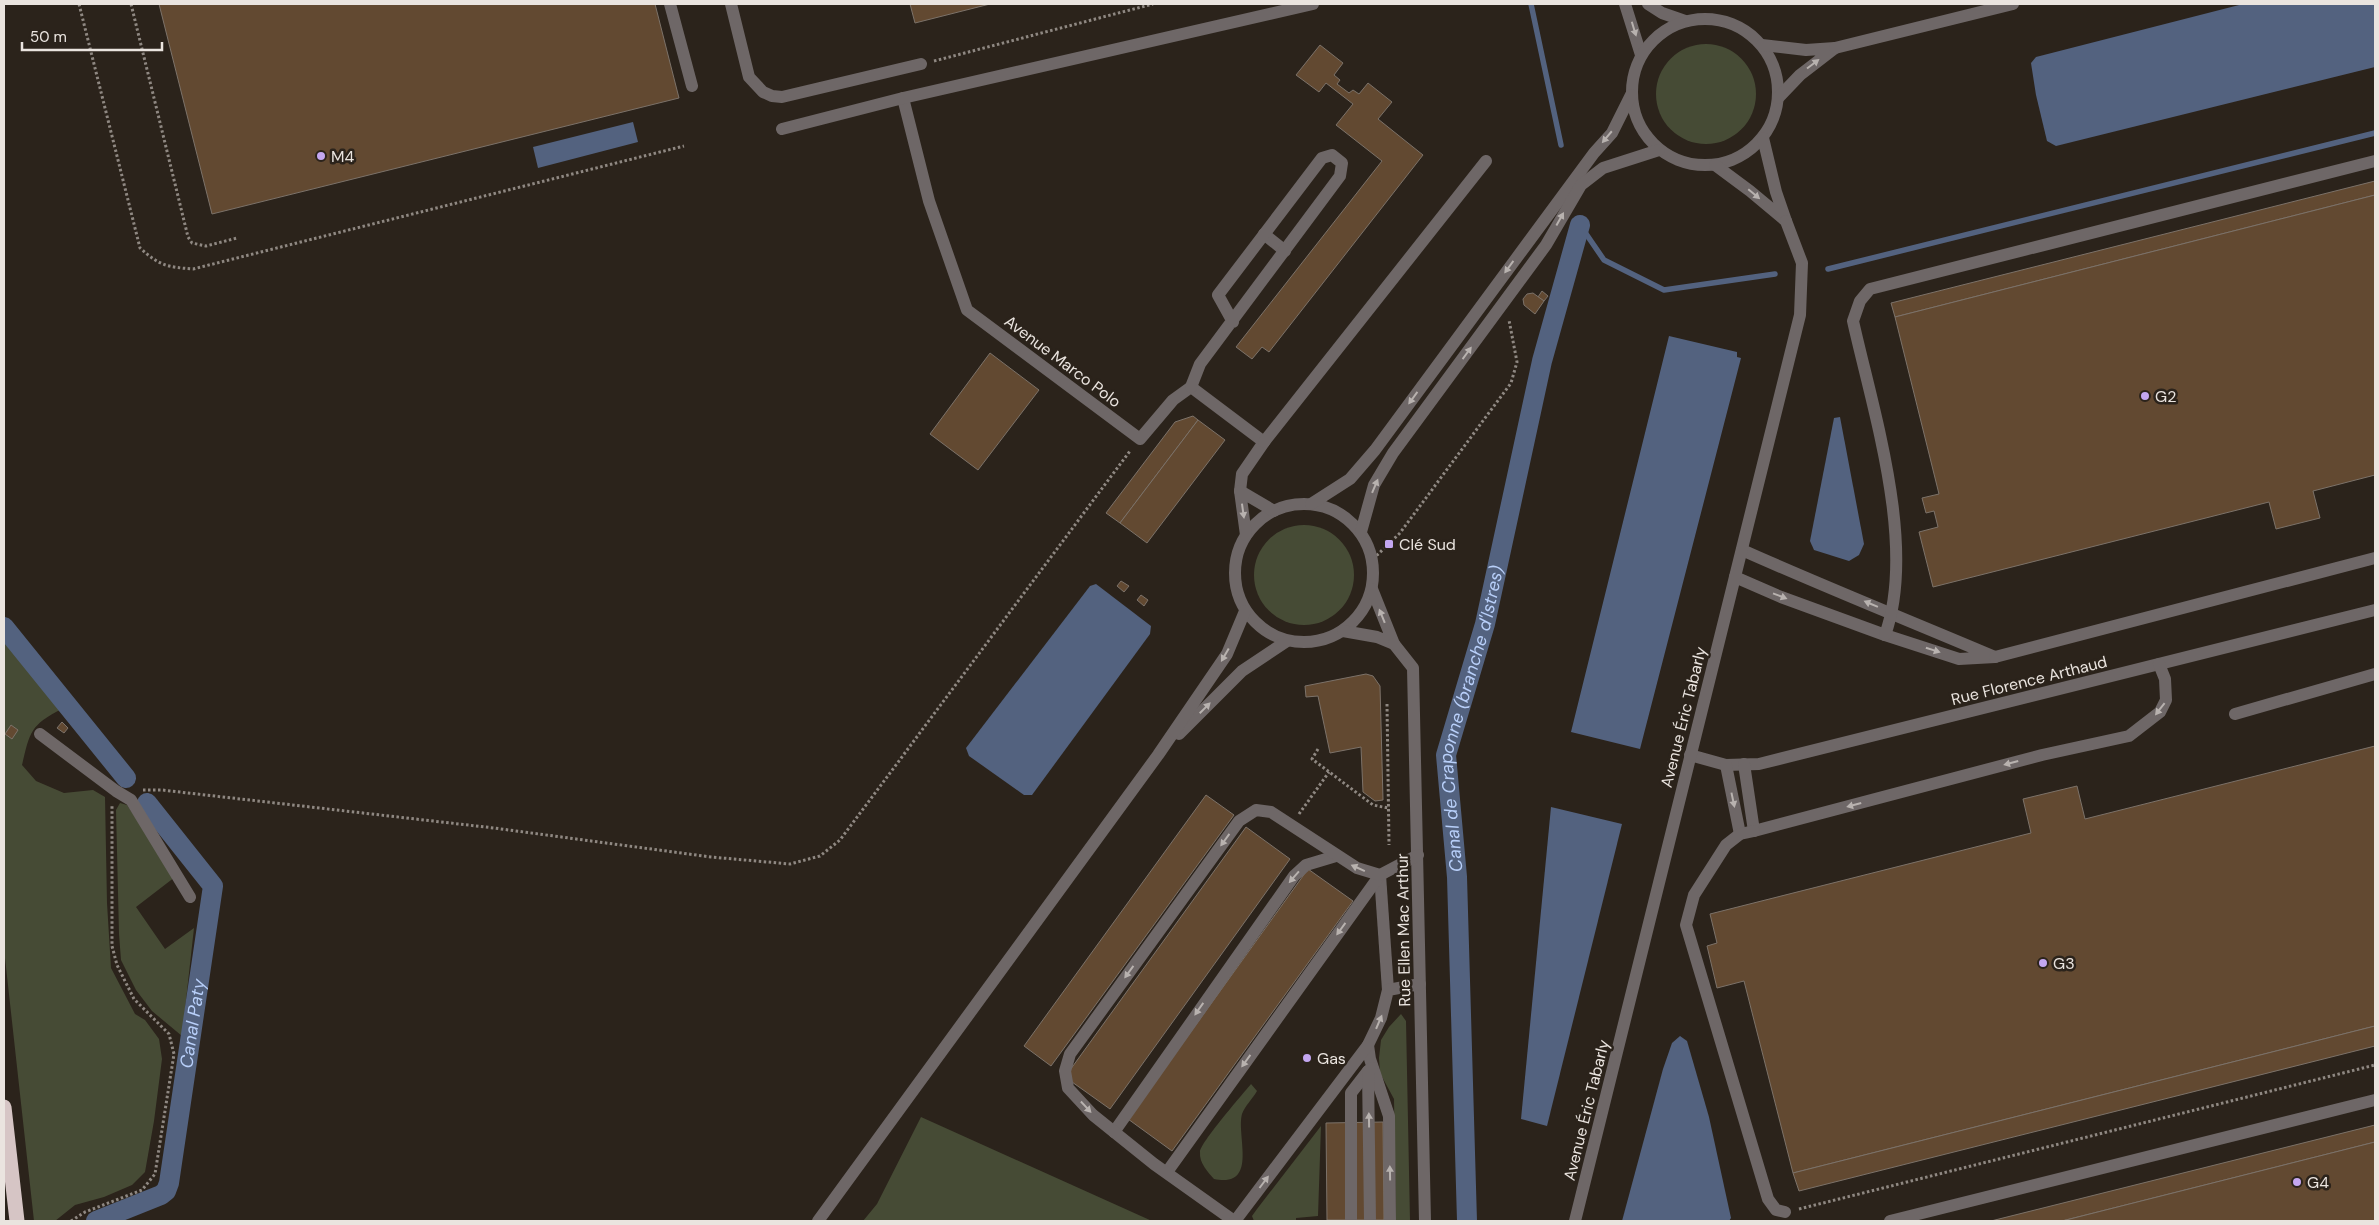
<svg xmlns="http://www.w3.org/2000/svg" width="2379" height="1225" viewBox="0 0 2379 1225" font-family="'DM Sans',sans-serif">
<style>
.green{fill:#464b35}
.water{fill:#53627f}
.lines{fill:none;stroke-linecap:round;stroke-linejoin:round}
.stream{stroke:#53627f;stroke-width:5.5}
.canal{stroke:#53627f;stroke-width:20}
.building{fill:#624931;stroke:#7c7269}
.path{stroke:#8f8882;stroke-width:3;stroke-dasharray:2.5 2.5;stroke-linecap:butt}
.minor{stroke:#6e6767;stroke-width:12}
.highway{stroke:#d6c5c5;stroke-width:15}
.oneway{fill:#b8b2af}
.poi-dot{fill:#c4a7f1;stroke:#2b231b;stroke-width:2}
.labels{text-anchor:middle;stroke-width:5;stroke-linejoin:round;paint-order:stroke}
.poi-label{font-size:16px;fill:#eae4df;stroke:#2b231b;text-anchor:start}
.street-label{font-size:16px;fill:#eae4df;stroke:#2b231b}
.water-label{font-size:18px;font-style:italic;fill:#b8cff9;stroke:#2b231b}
</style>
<rect width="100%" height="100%" fill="#2b231b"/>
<g class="green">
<circle cx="1706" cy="94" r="50"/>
<circle cx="1304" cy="575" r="50"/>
<path d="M4,634L62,709C30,725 30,732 22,765L36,781L64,793L93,790L105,797L107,903L111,968L135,1014L145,1020L159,1039L162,1059L154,1121L145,1172L132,1185L104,1197L75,1205L55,1221H34L4,949Z"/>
<path d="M120,803L127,805L175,877L136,907L165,949L194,928L182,1036L152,1011L136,990L121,960L119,934L116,810Z"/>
<path d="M1401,1014L1406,1021L1410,1221H1396L1394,1099L1380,1073L1379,1058L1381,1040L1389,1027Z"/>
<path d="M1251,1084L1257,1091C1253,1098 1245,1106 1242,1114C1236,1136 1259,1188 1214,1179C1208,1172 1199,1163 1200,1152C1200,1143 1242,1095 1251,1084Z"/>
<path d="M921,1117L1152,1221H863L877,1204Z"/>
<path d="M1321,1126L1318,1216L1296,1218V1221H1254L1252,1216L1257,1209Z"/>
</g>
<g class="water">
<path d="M2243,4H2375V67L2056,146L2047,141L2036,95L2031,63L2036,57Z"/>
<path d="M633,122L638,142L538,168L533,147Z"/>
<path d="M1669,336L1737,352V357L1741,358L1640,749L1571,732Z"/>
<path d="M1840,417L1864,544L1859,555L1849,561L1814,550L1810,541L1834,418Z"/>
<path d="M1096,584L1151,626L1150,634L1032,795H1024L969,756L966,748L1090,586Z"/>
<path d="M1551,807L1622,824L1547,1126L1521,1119Z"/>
<path d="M1680,1036L1687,1041L1709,1117L1731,1218L1729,1221H1622L1663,1069L1672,1043Z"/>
</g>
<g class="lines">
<g class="stream">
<path d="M1531,4L1561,145"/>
<path d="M1580,225L1604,260L1664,290L1775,274"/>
<path d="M1828,269L2375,133"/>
</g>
<g class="canal">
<path d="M4,627L126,778"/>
<path id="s1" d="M96,1221L161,1195L166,1191L169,1183L213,886L147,803"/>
<path id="s2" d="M1467,1221L1457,877L1446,755L1485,624L1542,361L1580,225"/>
</g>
</g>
<g class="building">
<path d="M159,4H655L679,98L212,214Z"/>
<path d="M910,4H990L915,23Z"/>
<path d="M1320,45L1343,63L1334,75L1340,80L1337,84L1349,93L1353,90L1359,94L1368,83L1392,102L1378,119L1423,155L1269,352L1262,347L1252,359L1236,347L1382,161L1336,125L1353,104L1326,83L1319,92L1296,75Z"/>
<path d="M2375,181V195L1895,317L1891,303Z"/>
<path d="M2375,195V475L2313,491L2320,518L2276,529L2269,502L1933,587L1919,532L1938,527L1934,511L1926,513L1922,498L1939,494L1895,317Z"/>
<path d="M1542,291L1548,296L1544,301L1538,297Z"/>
<path d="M1533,293L1544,301L1535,314L1524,305L1523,299L1527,294Z"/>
<path d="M990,353L1039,390L978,470L930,434Z"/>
<path d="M1193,416L1198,420L1120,523L1106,513L1175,422Z"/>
<path d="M1198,420L1225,440L1147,543L1120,523Z"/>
<path d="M1121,581L1129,586L1124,592L1117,586Z"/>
<path d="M1141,595L1148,600L1144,606L1137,600Z"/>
<path d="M1366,674L1373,676L1380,686L1383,800L1375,801L1363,792L1361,747L1330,753L1318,696L1306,697L1305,686Z"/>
<path d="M62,722L68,728L64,733L57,728Z"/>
<path d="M11,725L18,730L12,739L5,734Z"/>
<path d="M2375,746V1026L1793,1173L1744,981L1717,988L1707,946L1717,943L1710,914L2031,833L2023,799L2077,786L2085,819Z"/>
<path d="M1669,758L1676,760L1674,769L1667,768Z"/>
<path d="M1206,795L1234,815L1051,1066L1024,1046Z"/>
<path d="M1246,827L1290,859L1110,1109L1065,1077Z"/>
<path d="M1308,869L1353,901L1172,1151L1128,1119Z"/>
<path d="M2375,1026V1046L1799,1191L1793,1173Z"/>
<path d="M1383,1122L1384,1220H1327L1326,1123Z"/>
<path d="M2375,1125V1142L2062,1221H1991Z"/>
<path d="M2375,1142V1221H2062Z"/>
</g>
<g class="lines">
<g class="path">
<path d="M79,4L140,248C160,266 167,267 193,269L684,146"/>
<path d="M131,4L188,237L192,243L206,246L237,238"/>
<path d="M934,61L1153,4"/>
<path d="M1373,559L1400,533L1511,383L1517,362L1509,320"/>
<path d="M1387,704L1389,845"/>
<path d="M1318,749L1312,759L1373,805L1388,808"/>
<path d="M143,790H162L494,828L711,857L790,864L820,856L840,840L1130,451"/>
<path d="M1299,814L1329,772"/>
<path d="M1799,1209L2375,1065"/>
<path d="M71,1221L85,1212L142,1190L155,1174L174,1054L169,1034L134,999L117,965L112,946V805"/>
</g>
<g class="minor">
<path d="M670,4L692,86"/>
<path d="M731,4L749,77L763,92L772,96L782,97L921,64"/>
<path d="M1625,4L1641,55"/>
<path d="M1648,4L1662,13L1685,21"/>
<circle cx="1705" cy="92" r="73"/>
<path d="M1762,45L1806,50L1835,48L1800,75L1778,98"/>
<path d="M1835,48L2013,4"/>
<path d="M903,98L929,201L967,310L1140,439L1173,400L1191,387L1264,442L1242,474L1240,491"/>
<path d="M782,129L903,98L1313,4"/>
<path d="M1715,165L1750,191L1786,221L1776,192L1763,138"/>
<path d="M1264,234L1285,251"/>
<path d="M1191,387L1200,364L1340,176L1342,163L1332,155L1322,158L1218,295L1233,322"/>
<path d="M1264,442L1486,161"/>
<circle cx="1304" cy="573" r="69"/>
<path d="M1311,504L1350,479L1375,450L1594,153L1612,133L1631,95"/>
<path d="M1361,532L1374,485L1393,453L1546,245L1581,185L1603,168L1659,150"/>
<path d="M1246,535L1240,491L1274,511"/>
<path d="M1735,577L1781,597L1885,635L1959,659L1995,657C1910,621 1825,587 1742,550"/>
<path d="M1343,631L1377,637L1394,644L1372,589"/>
<path d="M1885,635C1917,546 1873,411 1853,321L1860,301L1870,289L2375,161"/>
<path d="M1394,644L1413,668L1425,1221"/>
<path d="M1995,657L2375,558"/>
<path d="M2235,714L2375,674"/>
<path d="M40,734L116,791L131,800L190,897"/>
<path d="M1179,734L1242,671L1287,641"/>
<path d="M1690,755L1726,765L1759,764L2375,610"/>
<path d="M1744,764L1754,831L2042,755L2129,736L2160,712L2166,700L2165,679L2159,664"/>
<path d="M1726,765L1740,834"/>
<path d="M1754,831L1740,834L1726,845L1694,895L1686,925L1768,1199L1776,1210L1785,1212"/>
<path d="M1380,875L1388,990"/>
<path d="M1368,1045L1370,1059L1389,1116L1390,1221"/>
<path d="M1114,1132L1294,876L1306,865L1336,856"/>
<path d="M1167,1172L1380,875"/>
<path d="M818,1221L1158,755L1227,654L1245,611"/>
<path d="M1234,1221L1154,1164L1093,1115L1068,1088L1065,1071L1070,1054L1239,821L1256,810L1271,812L1357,868L1380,875L1418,855"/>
<path d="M1235,1221L1368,1045L1381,1018L1388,990L1420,984"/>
<path d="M1351,1221V1093L1368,1071"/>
<path d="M1370,1221L1368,1071L1372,1068"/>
<path d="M1575,1221L1800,315L1802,263L1786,221"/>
<path d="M1890,1221L2375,1100"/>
</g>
<path class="highway" d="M4,1107L17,1221"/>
</g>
<defs><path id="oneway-solid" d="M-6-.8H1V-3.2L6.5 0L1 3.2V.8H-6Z" transform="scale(1.25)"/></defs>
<g class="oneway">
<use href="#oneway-solid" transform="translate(1634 29) rotate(73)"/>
<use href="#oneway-solid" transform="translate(1813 64) rotate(-37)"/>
<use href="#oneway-solid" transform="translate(1607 137) rotate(130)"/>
<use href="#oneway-solid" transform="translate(1754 194) rotate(40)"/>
<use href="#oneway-solid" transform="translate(1560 219) rotate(-61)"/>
<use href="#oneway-solid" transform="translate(1509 267) rotate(126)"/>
<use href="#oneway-solid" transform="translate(1467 353) rotate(-54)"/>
<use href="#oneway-solid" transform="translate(1413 398) rotate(126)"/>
<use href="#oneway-solid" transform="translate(1375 486) rotate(-67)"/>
<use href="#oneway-solid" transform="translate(1243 511) rotate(82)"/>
<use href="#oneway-solid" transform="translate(1780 596) rotate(21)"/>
<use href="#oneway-solid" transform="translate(1871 604) rotate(-157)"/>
<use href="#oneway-solid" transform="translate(1382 616) rotate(-112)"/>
<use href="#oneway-solid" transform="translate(1933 650) rotate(18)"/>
<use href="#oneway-solid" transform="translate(1225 655) rotate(120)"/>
<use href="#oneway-solid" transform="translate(1205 708) rotate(-45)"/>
<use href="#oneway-solid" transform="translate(2160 709) rotate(128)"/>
<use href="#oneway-solid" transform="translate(2011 763) rotate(165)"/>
<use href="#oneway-solid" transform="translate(1733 800) rotate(78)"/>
<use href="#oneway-solid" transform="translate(1854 805) rotate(165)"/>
<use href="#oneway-solid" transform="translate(1225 840) rotate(126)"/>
<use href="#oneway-solid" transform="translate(1358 868) rotate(-156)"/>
<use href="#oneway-solid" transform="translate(1294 877) rotate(131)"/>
<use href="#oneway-solid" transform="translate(1341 929) rotate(126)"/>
<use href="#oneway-solid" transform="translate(1129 972) rotate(126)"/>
<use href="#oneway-solid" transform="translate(1199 1009) rotate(125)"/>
<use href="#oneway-solid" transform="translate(1379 1022) rotate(-67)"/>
<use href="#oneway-solid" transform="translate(1246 1061) rotate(126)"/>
<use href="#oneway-solid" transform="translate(1086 1107) rotate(47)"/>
<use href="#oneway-solid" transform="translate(1369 1120) rotate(-91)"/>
<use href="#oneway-solid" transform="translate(1390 1173) rotate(-91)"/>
<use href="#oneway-solid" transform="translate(1264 1182) rotate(-53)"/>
</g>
<g class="poi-dot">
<circle cx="321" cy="156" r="5"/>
<circle cx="2145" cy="396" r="5"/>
<rect x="1384" y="539" width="10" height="10" rx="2.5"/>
<circle cx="2043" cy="963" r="5"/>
<circle cx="1307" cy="1058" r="5"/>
<circle cx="2297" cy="1182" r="5"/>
</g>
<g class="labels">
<g class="poi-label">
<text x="331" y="162">M4</text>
<text x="2155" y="402">G2</text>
<text x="1399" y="550">Clé Sud</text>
<text x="2053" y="969">G3</text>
<text x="1317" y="1064">Gas</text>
<text x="2307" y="1188">G4</text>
</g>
<g class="street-label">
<text transform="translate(1063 361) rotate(37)" y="6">Avenue Marco Polo</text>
<text transform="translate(2029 680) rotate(-14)" y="6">Rue Florence Arthaud</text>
<text transform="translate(1683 717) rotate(-76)" y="6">Avenue Éric Tabarly</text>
<text transform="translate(1403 930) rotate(-91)" y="6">Rue Ellen Mac Arthur</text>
<text transform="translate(1586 1110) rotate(-76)" y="6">Avenue Éric Tabarly</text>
</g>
<g class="water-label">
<text dy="6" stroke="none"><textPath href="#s2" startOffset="506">Canal de Craponne (branche d'Istres)</textPath></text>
<text dy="6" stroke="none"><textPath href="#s1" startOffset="246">Canal Paty</textPath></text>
</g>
</g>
<rect width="2379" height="1225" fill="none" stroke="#eae4df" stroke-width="10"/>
<path d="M22 42v8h140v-8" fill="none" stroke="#eae4df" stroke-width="2.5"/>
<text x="30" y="42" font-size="15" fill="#eae4df" stroke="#2b231b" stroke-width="4" paint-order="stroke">50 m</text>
</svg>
